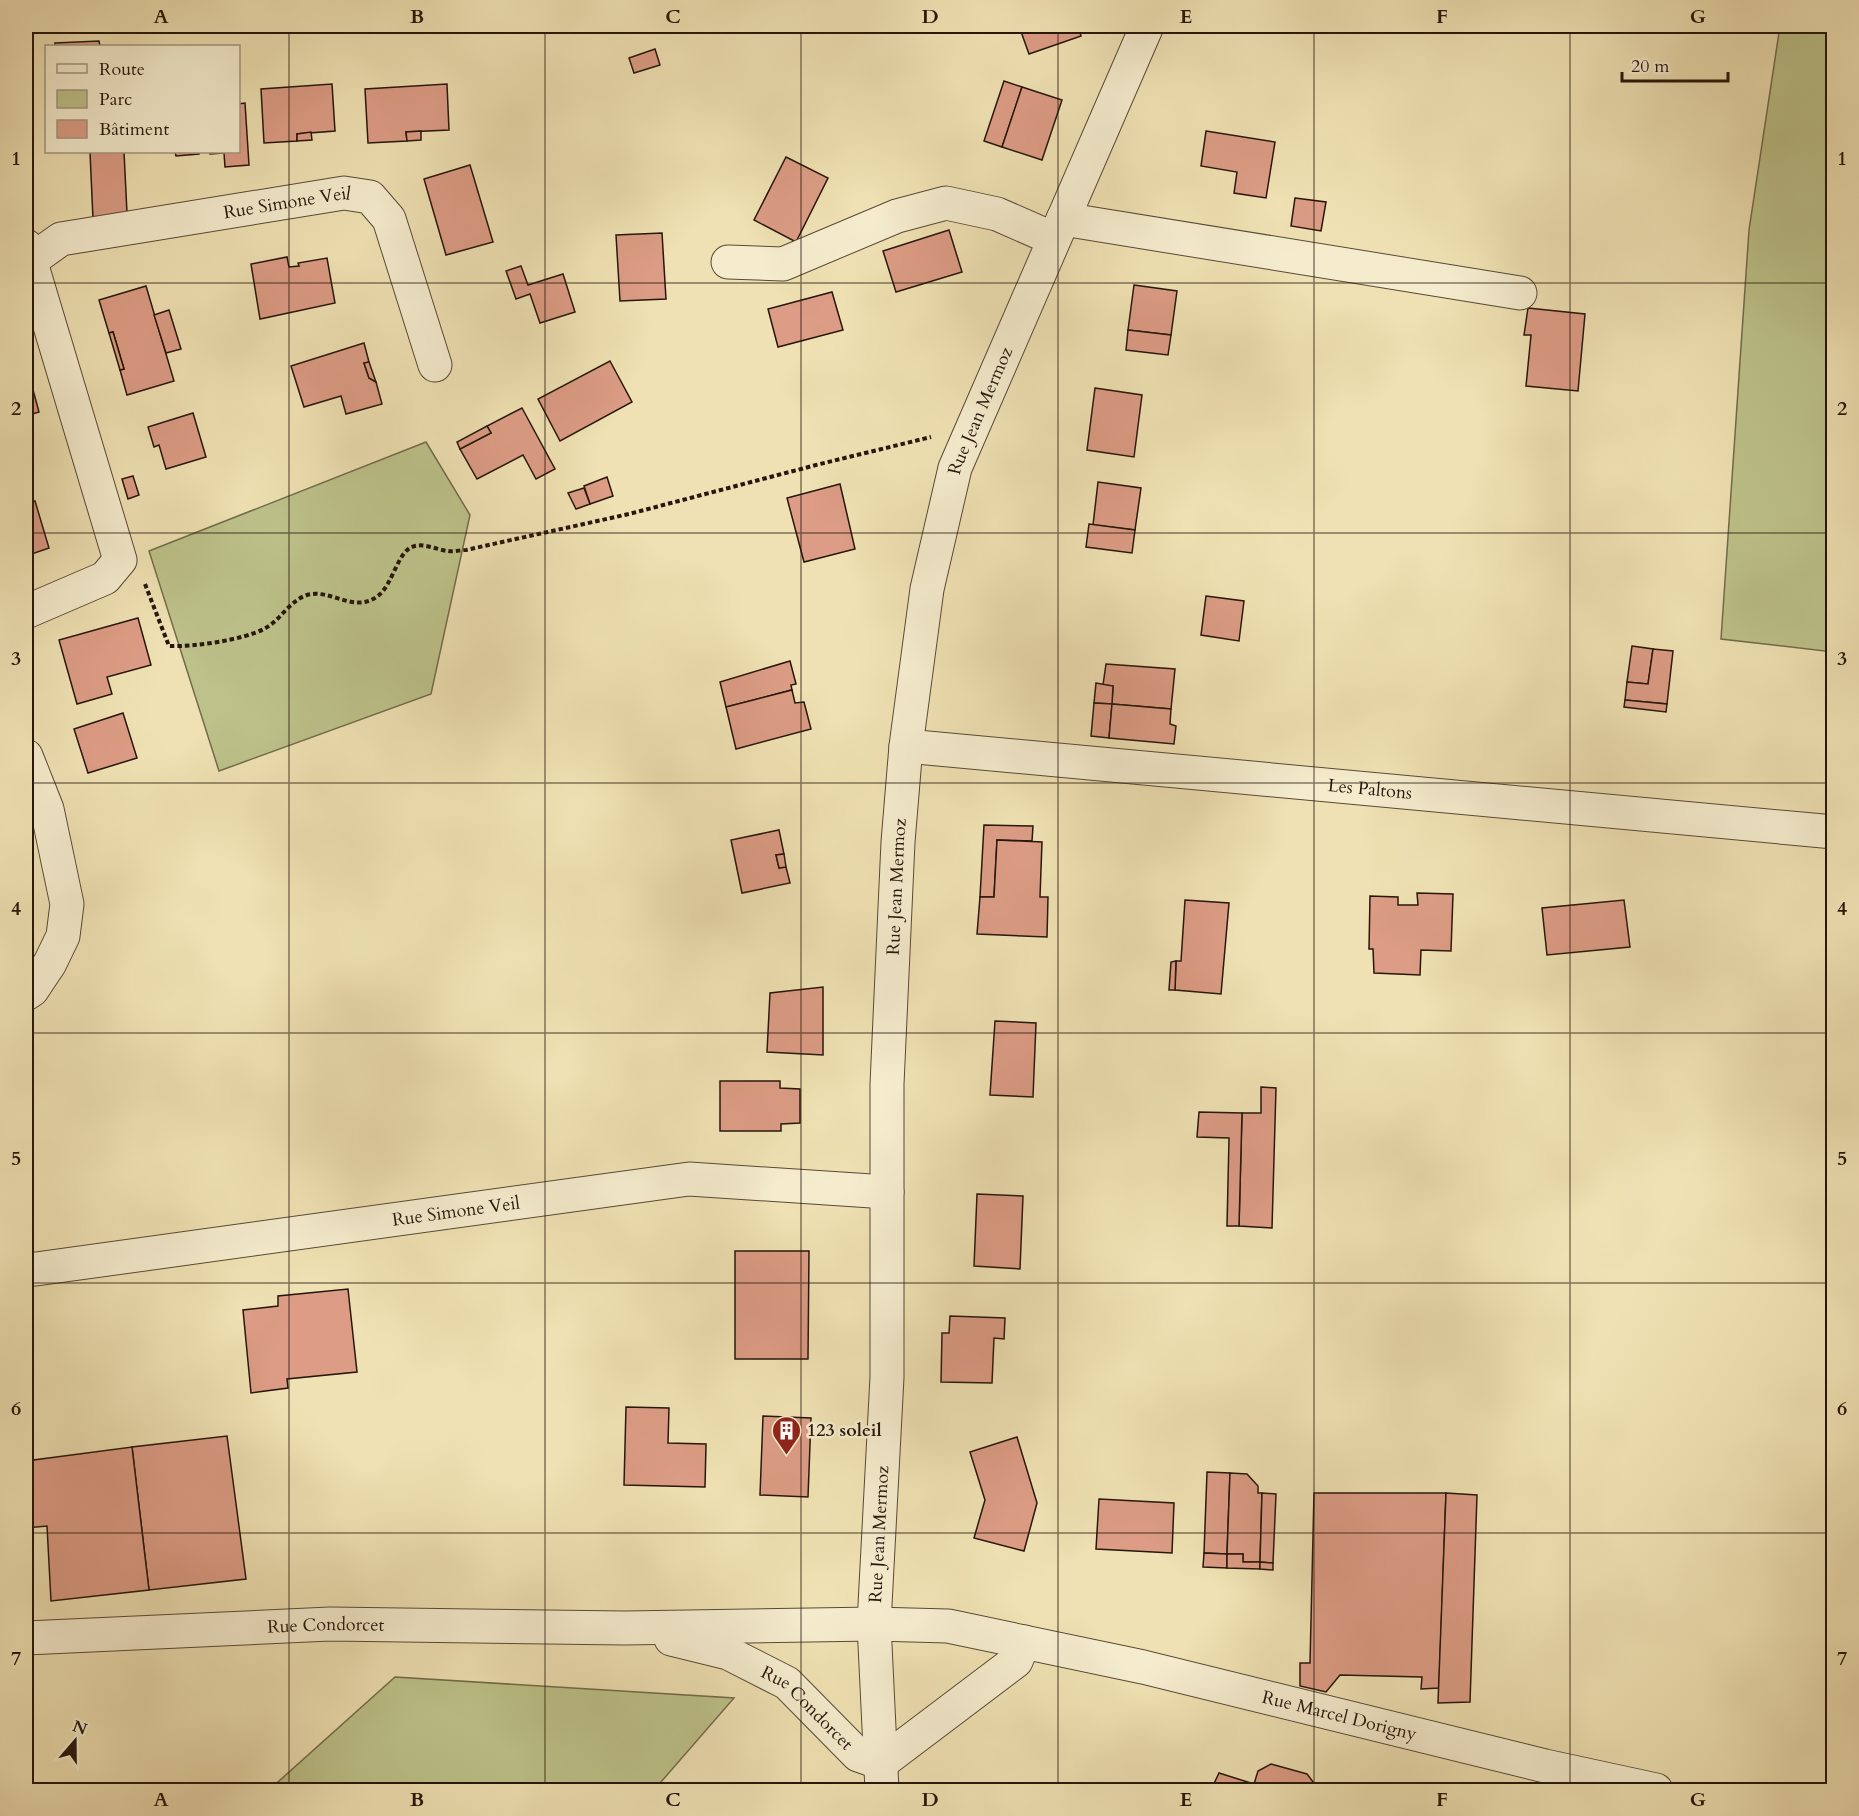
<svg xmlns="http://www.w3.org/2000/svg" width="1859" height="1816" viewBox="0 0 1859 1816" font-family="Cardo,serif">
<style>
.green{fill:#bdc28a;stroke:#726c4a;stroke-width:1.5}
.building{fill:#dc9c85;stroke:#26160b;stroke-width:1.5}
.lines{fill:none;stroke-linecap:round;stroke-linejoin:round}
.minor-casing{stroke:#584935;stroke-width:35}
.path{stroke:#26160b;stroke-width:4;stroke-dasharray:4.5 3;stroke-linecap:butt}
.minor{stroke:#f5ecce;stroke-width:33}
.grid{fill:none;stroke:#26160b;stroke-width:1.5;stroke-opacity:0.55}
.labels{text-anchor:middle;stroke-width:5;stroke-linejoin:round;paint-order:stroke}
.street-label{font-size:18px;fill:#26160b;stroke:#f5ecce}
.poi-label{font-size:18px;font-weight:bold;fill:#26160b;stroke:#f5ecce;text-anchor:start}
.neatline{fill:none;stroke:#26160b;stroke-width:2}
.grid-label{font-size:20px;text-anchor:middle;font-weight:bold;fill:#26160b}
</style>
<rect width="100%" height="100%" fill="#efe1b3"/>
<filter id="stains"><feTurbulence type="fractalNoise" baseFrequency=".00333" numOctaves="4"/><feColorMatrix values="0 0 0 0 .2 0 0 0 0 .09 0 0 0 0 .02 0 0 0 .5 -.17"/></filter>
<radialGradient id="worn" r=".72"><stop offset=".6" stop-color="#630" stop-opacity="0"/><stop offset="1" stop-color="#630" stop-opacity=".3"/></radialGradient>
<g class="green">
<path d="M1780,26H1833V652L1721,639L1749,230Z"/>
<path d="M426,442L470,515L431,694L219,771L149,551Z"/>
<path d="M395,1677L734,1698L654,1790H269Z"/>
</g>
<g class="building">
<path d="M1019,26H1078L1081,36L1029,54Z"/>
<path d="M99,41L100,46H55V43Z"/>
<path d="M655,49L660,65L634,73L629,58Z"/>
<path d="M1004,81L1022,87L1002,147L984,141Z"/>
<path d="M332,84L335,131L297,134V141L264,143L261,89Z"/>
<path d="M447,84L449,130L406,132L407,141L368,143L365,89Z"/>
<path d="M1022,87L1062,100L1042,160L1002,147Z"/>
<path d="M245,103L249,165L225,167L224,153L210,154V152H238V104Z"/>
<path d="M421,131V140L407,141L406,132Z"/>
<path d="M1206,131L1275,142L1266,198L1234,193L1237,172L1201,166Z"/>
<path d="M311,132L312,140L297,141V134Z"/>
<path d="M90,152H124L127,213L93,219Z"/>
<path d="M175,152H204H199V154L176,156Z"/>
<path d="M786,157L828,178L796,242L754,220Z"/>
<path d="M470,165L493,242L446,255L424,179Z"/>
<path d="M1295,198L1326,202L1321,231L1291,226Z"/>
<path d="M949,230L962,272L896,292L883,251Z"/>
<path d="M662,233L666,299L620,301L616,235Z"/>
<path d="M287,257L289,267L299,266L298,263L327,258L335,303L260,319L251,264Z"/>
<path d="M521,266L528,285L563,274L575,312L540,323L530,294L516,299L506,271Z"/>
<path d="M1134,285L1177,291L1171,335L1128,330Z"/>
<path d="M146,286L174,381L127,395L120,370L124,369L113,332L109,333L99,300Z"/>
<path d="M832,292L843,330L778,347L768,309Z"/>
<path d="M1528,308L1585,314L1578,391L1526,386L1531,335H1524Z"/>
<path d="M169,310L181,349L166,353L154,315Z"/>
<path d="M1128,330L1171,335L1168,355L1126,350Z"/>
<path d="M113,332L124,369L120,370L109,333Z"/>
<path d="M364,343L369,362L364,363L369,378L376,382L382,404L346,414L341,396L304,407L291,366Z"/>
<path d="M610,361L632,402L560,441L538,399Z"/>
<path d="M369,362L376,382L369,378L364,363Z"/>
<path d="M26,364L39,412L26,416Z"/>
<path d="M1095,388L1142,395L1134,457L1087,450Z"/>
<path d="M522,408L555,469L536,479L523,455L477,479L460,449L491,433L487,426Z"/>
<path d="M193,413L206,457L166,469L159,445L154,447L148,427Z"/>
<path d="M487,426L491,433L460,449L457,442Z"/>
<path d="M133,476L139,495L128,499L122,479Z"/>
<path d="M607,477L613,496L590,504L584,486Z"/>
<path d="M1098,482L1141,488L1135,530L1093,525Z"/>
<path d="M840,484L855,549L804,562L787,498Z"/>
<path d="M584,488L590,504L576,509L568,493Z"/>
<path d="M35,501L49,548L26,556V504Z"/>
<path d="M1089,524L1135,530L1132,553L1086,547Z"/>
<path d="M1206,596L1244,601L1239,641L1201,635Z"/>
<path d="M138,618L151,665L107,677L112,694L77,704L59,640Z"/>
<path d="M1632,646L1653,649L1648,684L1627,682Z"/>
<path d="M1653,649L1673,651L1667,704L1625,700L1627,682L1648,684Z"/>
<path d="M790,661L796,684L791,685L792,690L726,707L720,682Z"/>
<path d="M1106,664L1175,669L1171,709L1112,704L1113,686L1103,685Z"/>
<path d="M1096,683L1113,686L1112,704L1094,703Z"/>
<path d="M792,690L795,703L804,702L811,729L736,749L726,707Z"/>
<path d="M1625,700L1667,704L1666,712L1624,707Z"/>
<path d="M1094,703L1112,704L1109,738L1091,736Z"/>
<path d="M1112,704L1171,709L1170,724L1176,726L1174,744L1109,738Z"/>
<path d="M123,713L137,758L88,773L74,729Z"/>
<path d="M984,825L1033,826L1032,841L997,840L994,897H980Z"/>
<path d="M779,830L784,854L776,855L779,868L786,867L790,883L742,893L731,840Z"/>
<path d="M997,840L1042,842L1040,897H1048L1047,937L977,934L980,897H994Z"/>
<path d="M784,854L786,867L779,868L776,855Z"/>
<path d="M1417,893L1453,894L1451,951L1421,950L1420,975L1374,973L1373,949H1369L1370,896L1398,897V905H1418Z"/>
<path d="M1185,900L1229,903L1221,994L1175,990L1176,961H1181Z"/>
<path d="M1624,900L1630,947L1547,955L1542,908Z"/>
<path d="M1176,961L1175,990H1169L1171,962Z"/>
<path d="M823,987V1055L767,1052L770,993Z"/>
<path d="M995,1021L1036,1023L1033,1097L990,1095Z"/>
<path d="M720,1081H780V1088L800,1089V1123L781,1124V1131H720Z"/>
<path d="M1261,1087L1276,1088L1272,1228L1239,1226L1242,1113H1261Z"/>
<path d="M1199,1112L1242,1113L1239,1226H1227L1229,1138L1197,1137Z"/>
<path d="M977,1194L1023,1196L1020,1269L974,1266Z"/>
<path d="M735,1251H809L808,1359H735Z"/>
<path d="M348,1289L357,1372L287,1379L288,1388L251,1393L243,1310L278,1306V1296Z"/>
<path d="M950,1316L1005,1318L1004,1339L994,1338L992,1383L941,1382L942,1333H949Z"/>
<path d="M626,1407L669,1408L668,1443L706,1444L705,1487L624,1485Z"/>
<path d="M763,1416L811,1418L808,1497L760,1495Z"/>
<path d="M227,1436L246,1579L149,1590L132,1447Z"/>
<path d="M1017,1437L1037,1503L1024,1551L974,1538L985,1500L970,1452Z"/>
<path d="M132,1447L149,1590L51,1601L47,1526L26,1528V1461Z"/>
<path d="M1207,1472L1230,1473L1227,1554L1204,1553Z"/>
<path d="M1230,1473L1247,1474L1258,1486V1493H1262L1260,1562H1243V1554H1227Z"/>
<path d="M1262,1493L1276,1494L1273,1563L1260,1562Z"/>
<path d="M1314,1493H1446L1439,1688L1421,1689L1422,1677L1340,1675L1326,1692L1300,1686V1663H1310Z"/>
<path d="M1446,1493L1477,1495L1470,1702L1438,1703Z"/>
<path d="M1099,1499L1174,1503L1172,1553L1096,1549Z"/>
<path d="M1204,1553L1227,1554V1568L1203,1567Z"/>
<path d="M1227,1554H1243V1562H1260V1569L1227,1568Z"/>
<path d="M1260,1562L1273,1563V1570L1260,1569Z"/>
<path d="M1271,1764L1307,1774L1317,1787L1328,1790H1211L1219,1773L1254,1784L1258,1771Z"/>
</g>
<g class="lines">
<defs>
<g id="minor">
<path d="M1063,219L1520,293"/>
<path d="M26,246L120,560L105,578L26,612"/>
<path d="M728,262L783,264L897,216L946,203L997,214L1054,239"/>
<path id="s1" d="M26,264L61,239L344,193L370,197L389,219L435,365"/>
<path id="s2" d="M906,746L1834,832"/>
<path d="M26,756L47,809L67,904L63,936L50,963L32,990L26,994"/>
<path id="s3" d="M26,1269H36L689,1179L887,1192"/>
<path id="s4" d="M26,1638L330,1624L625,1628L874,1624L948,1626L1143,1667L1545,1766L1656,1790"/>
<path id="s5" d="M671,1639L728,1653L787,1683L858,1755L881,1763L1016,1661L1024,1642"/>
<path id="s6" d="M882,1790L874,1624L887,1377V1084L898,842L906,746L927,589L955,468L1147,26"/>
</g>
</defs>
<use href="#minor" class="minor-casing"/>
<path class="path" d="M145,584L169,646C194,647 242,640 264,629C280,621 289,601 307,595C331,588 355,615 379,595C392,585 398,552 412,547C423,542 437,550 448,551C454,552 460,550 466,550L629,514L820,464L931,437"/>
<use href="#minor" class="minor"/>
</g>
<path class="grid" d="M289,26V1790M545,26V1790M801,26V1790M1058,26V1790M1314,26V1790M1570,26V1790M26,283H1834M26,533H1834M26,783H1834M26,1033H1834M26,1283H1834M26,1533H1834"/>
<defs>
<symbol id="building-pin" viewBox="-11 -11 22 30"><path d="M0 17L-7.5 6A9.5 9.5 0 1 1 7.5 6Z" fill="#8f2418" stroke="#f5ecce"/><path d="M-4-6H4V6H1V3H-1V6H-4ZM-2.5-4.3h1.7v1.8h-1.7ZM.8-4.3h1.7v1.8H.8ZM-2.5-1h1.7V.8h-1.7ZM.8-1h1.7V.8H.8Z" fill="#fff"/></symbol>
</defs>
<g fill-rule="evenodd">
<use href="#building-pin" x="770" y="1414" width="33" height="45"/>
</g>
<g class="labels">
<g class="street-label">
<text dy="6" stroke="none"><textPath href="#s1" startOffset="272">Rue Simone Veil</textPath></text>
<text dy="6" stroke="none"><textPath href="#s6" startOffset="1390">Rue Jean Mermoz</textPath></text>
<text dy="6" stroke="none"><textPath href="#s2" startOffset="466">Les Paltons</textPath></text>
<text dy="6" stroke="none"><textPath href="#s6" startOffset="904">Rue Jean Mermoz</textPath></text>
<text dy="6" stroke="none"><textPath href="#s3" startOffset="434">Rue Simone Veil</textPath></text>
<text dy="6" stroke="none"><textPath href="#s6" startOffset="256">Rue Jean Mermoz</textPath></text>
<text dy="6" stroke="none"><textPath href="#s4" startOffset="300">Rue Condorcet</textPath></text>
<text dy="6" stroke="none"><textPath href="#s5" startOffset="156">Rue Condorcet</textPath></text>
<text dy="6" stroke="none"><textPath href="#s4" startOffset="1324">Rue Marcel Dorigny</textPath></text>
</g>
<g class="poi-label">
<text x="807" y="1436">123 soleil</text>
</g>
</g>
<rect width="1859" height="1816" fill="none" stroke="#efe1b3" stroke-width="66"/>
<rect x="45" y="45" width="195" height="108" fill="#f5ecce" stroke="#a29680" stroke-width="1.5"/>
<rect x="57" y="64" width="30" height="9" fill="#f5ecce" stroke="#a29680" stroke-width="1.5"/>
<text x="99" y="75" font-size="18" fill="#26160b">Route</text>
<rect x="57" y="90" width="30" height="18" fill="#bdc28a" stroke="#a29680" stroke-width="1.5"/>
<text x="99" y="105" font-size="18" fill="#26160b">Parc</text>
<rect x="57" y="120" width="30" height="18" fill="#dc9c85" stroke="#a29680" stroke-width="1.5"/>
<text x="99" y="135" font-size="18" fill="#26160b">Bâtiment</text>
<g transform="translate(75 1741) rotate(20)" stroke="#f5ecce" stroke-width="4.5" paint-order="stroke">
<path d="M0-4.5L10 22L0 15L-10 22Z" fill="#26160b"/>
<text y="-9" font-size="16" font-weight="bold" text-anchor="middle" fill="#26160b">N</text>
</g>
<path d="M1622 72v9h106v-9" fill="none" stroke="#26160b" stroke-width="3"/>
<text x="1631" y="72" font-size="18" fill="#26160b" stroke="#f5ecce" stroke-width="4.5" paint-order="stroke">20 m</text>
<rect x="33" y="33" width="1793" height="1750" class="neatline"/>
<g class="grid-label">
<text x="161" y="23">A</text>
<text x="417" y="23">B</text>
<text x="673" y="23">C</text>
<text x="930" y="23">D</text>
<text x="1186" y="23">E</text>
<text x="1442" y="23">F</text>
<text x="1698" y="23">G</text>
<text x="16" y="165">1</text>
<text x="1842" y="165">1</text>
<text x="16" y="415">2</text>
<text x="1842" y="415">2</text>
<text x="16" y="665">3</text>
<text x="1842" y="665">3</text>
<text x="16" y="915">4</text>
<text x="1842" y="915">4</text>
<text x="16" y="1165">5</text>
<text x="1842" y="1165">5</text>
<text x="16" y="1415">6</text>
<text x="1842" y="1415">6</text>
<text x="16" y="1665">7</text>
<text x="1842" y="1665">7</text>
<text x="161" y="1806">A</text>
<text x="417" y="1806">B</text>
<text x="673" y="1806">C</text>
<text x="930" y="1806">D</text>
<text x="1186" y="1806">E</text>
<text x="1442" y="1806">F</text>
<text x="1698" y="1806">G</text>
</g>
<rect width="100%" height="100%" filter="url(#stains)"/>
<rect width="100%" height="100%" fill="url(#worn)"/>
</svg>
